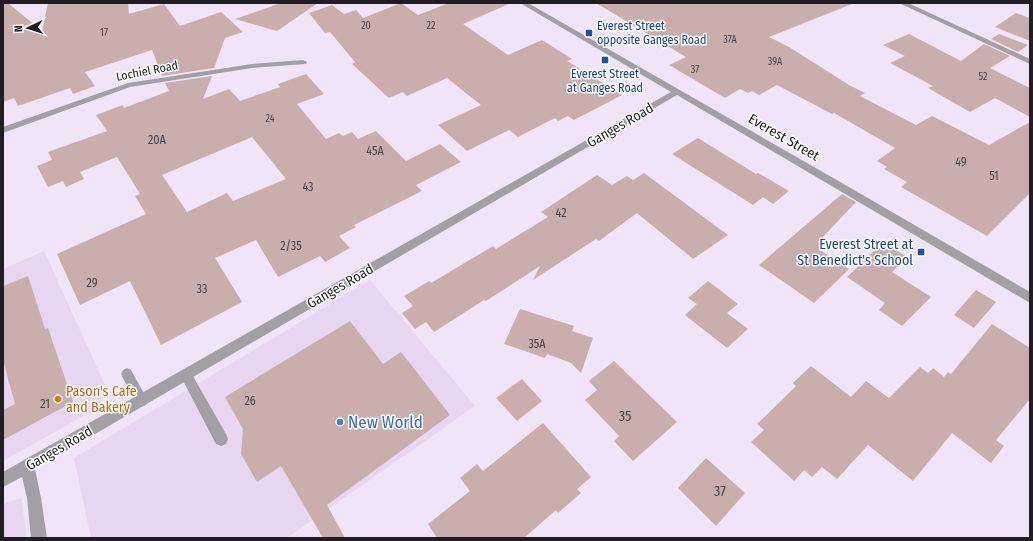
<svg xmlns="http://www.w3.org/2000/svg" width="1033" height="541" viewBox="0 0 1033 541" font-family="'Fira Sans Condensed',sans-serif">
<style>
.built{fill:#e8d5ef}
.building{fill:#c9aeac;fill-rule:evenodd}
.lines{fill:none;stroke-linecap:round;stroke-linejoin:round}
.service{fill:#a49ea6;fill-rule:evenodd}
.minor{fill:#a49ea6;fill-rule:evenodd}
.transit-dot{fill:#1a4fb4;stroke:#fff;stroke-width:1.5}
.food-dot{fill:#e8710a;stroke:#fff;stroke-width:1.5}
.shop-dot{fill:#3f7fe0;stroke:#fff;stroke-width:1.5}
.labels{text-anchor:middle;stroke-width:3;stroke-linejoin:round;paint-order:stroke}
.far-number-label{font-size:10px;fill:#4c4146}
.far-transit-label{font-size:12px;fill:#164399;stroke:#fff;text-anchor:start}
.far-street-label{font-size:12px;fill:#221d24;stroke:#fff}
.number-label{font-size:12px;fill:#4c4146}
.street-label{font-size:14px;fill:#221d24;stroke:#fff}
.transit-label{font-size:14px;fill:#164399;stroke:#fff;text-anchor:end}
.food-label{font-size:14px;fill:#c56008;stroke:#fff;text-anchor:start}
.near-number-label{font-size:14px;fill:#4c4146}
.near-shop-label{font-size:17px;fill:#366cbe;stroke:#fff;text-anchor:start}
</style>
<rect width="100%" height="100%" fill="#f2e4f8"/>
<g class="built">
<path d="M44,251L105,385L98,408L3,461V269Z"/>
<path d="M370,280L475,406L287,538H91L74,458Z"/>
<path d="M22,498L26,538H3V505L10,501Z"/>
</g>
<g class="building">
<path d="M3,3H8L42,31L48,3H128L129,14L164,4L180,26L221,12L243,32L225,38L214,68L162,76L152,50L85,72L95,86L73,94L70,88L18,106L14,98L3,102Z"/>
<path d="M281,3H318L277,31L235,19Z"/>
<path d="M401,3L418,15L449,3H511L463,24L508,55L542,40L572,59L567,61L622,95L574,120L568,116L558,121L555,118L518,137L509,130L467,151L438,125L481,105L447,78L407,96L403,92L389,98L352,64L355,62L330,32L325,33L309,13L332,5L344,14L356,10L363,18Z"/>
<path d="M596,3H852V4L769,37L789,47L849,85L865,93L860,96L916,125L932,116L989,145L1030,122V193L987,236L901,187L907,182L884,169L887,167L877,161L895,148L834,113L832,114L777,85L759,95L752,91L748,93L740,89L725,98L669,65L686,57Z"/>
<path d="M1016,13L1030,18V41L995,27Z"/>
<path d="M909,34L961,61L984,44L1010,56L990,68L1030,88V117L995,98L970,112L928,88L933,86L890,63L905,56L883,45Z"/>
<path d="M999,34L1028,45L1018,52L991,39Z"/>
<path d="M306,74L324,94L297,104L326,139L339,133L343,136L352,132L358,139L376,131L406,161L440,144L461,162L416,185L422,191L354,225L356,227L339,236L350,248L325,262L320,256L278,277L256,240L215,258L242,302L161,345L130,281L80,305L57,254L146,214L135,196L140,194L117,157L80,172L84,179L66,187L63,181L48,187L37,166L52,160L48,152L107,131L96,115L123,105L124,108L169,91L165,83L212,76L203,99L229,89L240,101L280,87L278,84ZM252,137L286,179L233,201L227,193L187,212L162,175Z"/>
<path d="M698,138L756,174L758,173L789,191L773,204L763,197L753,205L672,154Z"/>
<path d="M644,173L728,235L693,259L637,213L599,241L596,239L533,280L540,266L486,301L484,300L434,332L426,322L415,329L402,313L413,306L404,296L429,281L431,283L493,246L496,249L548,217L541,212L597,175L612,185L627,176L633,180Z"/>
<path d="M842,194L856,202L818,242L824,246L820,250L849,269L814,303L759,265Z"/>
<path d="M883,242L907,257L892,272L931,297L902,326L879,310L885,303L847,277Z"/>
<path d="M28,276L45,329L48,328L73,402L3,440V410L15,404L3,360V286Z"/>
<path d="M708,281L738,304L727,313L748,329L727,348L685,315L697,304L688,298Z"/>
<path d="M976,290L996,302L974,328L954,315Z"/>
<path d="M520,309L574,326L572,331L593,338L581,373L571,363L547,354L545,358L504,344Z"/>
<path d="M350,321L383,364L401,352L450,415L327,505L345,538H323L281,466L257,482L241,454L243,429L225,397Z"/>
<path d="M992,324L1030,348V399L996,440L1004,446L991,463L952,433L913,481L868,445L837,479L822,467L812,477L804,470L794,481L751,442L764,430L757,424L796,386L793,383L811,366L851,397L866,381L889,398L920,367L928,373L933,368L944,377L948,372L951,374Z"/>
<path d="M614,361L677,422L633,461L614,441L619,436L585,400L597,390L589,381Z"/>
<path d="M522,379L542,401L517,421L496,398Z"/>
<path d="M543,423L591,477L577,489L581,493L558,513L556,510L524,538H437L428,524L470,491L460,478L477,464L483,471Z"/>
<path d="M706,458L745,493L716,526L678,488Z"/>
</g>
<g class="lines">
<g class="service">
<path d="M127,368L131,370L146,397L147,401L146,405L141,407L136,405L123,378L121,374L123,370Z"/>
<path d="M186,369L190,371L226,434L228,439L226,444L221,446L216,444L180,375L182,371Z"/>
</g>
<g class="minor">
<path d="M520,3H528L842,183L1030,292V303L677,95L35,469L41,498L47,538H31L27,498L22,477L3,487V472L671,92Z"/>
<path d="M899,3H908L1030,59V64Z"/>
<path d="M303,60L307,62L306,64L252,68L130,87L3,133V127L128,83L252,64Z"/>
</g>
</g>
<g class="transit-dot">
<rect x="585" y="29" width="8" height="8" rx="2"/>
<rect x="601" y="56" width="8" height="8" rx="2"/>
<rect x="917" y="248" width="8" height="8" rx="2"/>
</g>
<circle class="food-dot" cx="58" cy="399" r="4"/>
<circle class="shop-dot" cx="340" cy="422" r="4"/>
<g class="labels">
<g class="far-number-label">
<text x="366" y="29">20</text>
<text x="431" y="29">22</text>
<text x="104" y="36">17</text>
<text x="730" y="43">37A</text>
<text x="775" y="65">39A</text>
<text x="695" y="73">37</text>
<text x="983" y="80">52</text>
<text x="270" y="122">24</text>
</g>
<g class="far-transit-label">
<text x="597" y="30">Everest Street<tspan x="597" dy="14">opposite Ganges Road</tspan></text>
<text x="605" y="78" text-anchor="middle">Everest Street<tspan x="605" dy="14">at Ganges Road</tspan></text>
</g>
<g class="far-street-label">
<text transform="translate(147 71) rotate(-11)" y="4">Lochiel Road</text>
</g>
<g class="number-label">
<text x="157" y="144">20A</text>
<text x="375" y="155">45A</text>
<text x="961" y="166">49</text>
<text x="994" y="180">51</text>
<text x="308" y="191">43</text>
<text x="561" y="217">42</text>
<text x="291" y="250">2/35</text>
<text x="92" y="287">29</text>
<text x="202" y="293">33</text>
<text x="537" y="348">35A</text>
<text x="250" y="405">26</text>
<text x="45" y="408">21</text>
</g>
<g class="street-label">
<text transform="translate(620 125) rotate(-30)" y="5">Ganges Road</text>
<text transform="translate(784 137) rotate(30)" y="5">Everest Street</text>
<text transform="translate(340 286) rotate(-30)" y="5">Ganges Road</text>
<text transform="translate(59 448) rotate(-30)" y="5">Ganges Road</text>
</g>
<g class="transit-label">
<text x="913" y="249">Everest Street at<tspan x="913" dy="16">St Benedict's School</tspan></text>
</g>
<g class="food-label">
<text x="66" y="396">Pason's Cafe<tspan x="66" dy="16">and Bakery</tspan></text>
</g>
<g class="near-number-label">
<text x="625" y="421">35</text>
<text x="720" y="496">37</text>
</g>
<g class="near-shop-label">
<text x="348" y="428">New World</text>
</g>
</g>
<rect width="1033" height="541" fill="none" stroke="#221d24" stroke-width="8"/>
<g transform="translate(28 28) rotate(266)" stroke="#ffffff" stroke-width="3" paint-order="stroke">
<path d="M0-3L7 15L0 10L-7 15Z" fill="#221d24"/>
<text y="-6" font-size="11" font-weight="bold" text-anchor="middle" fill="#221d24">N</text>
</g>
</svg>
